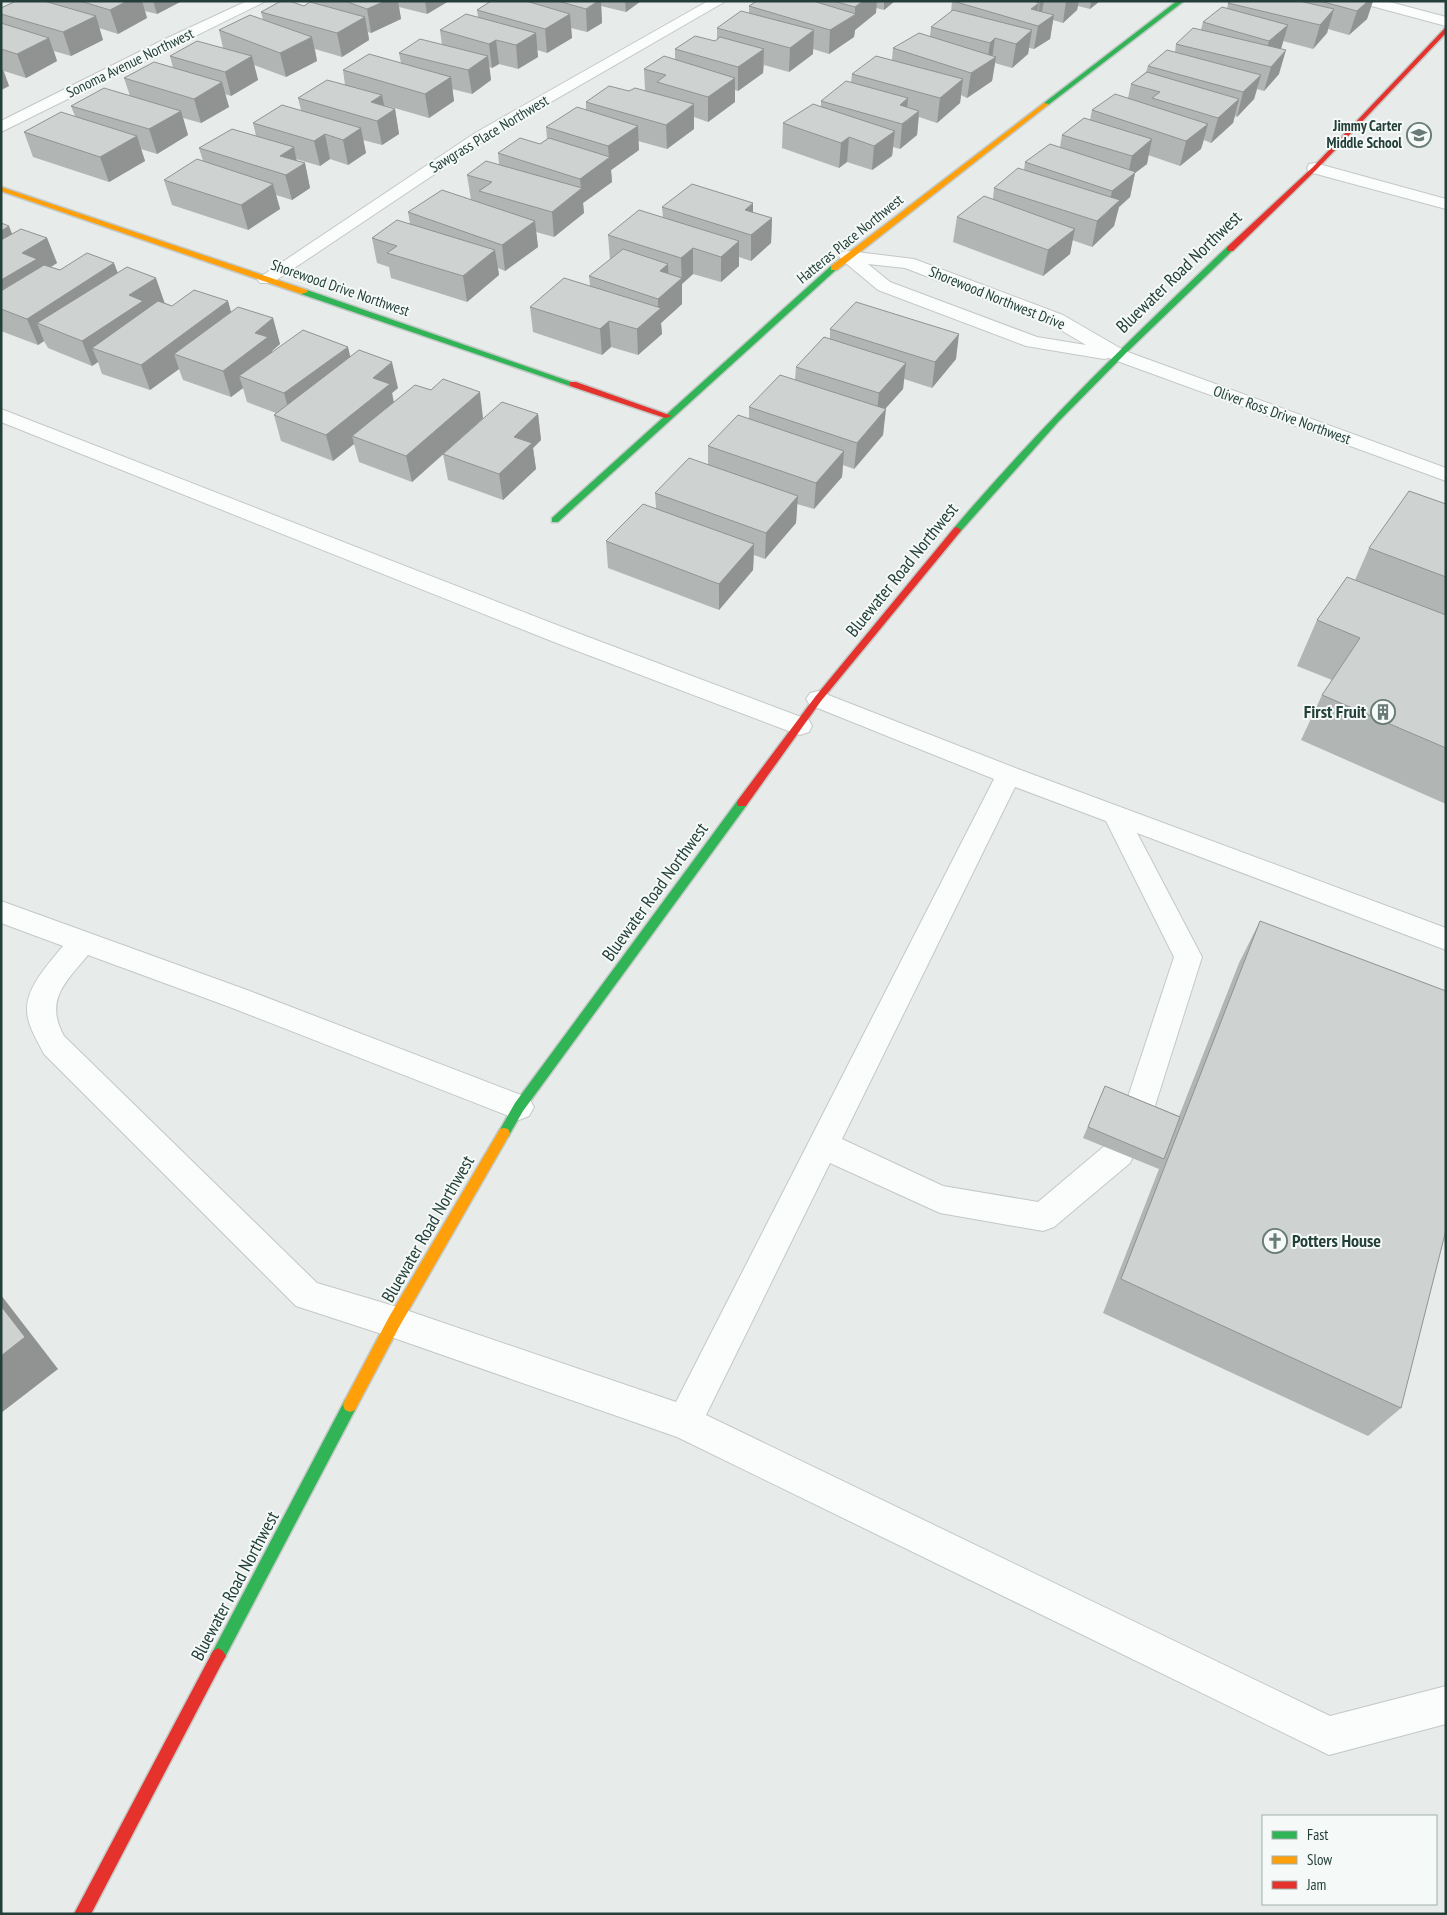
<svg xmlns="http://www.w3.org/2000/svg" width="1447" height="1915" viewBox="0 0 1447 1915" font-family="'PT Sans Narrow',sans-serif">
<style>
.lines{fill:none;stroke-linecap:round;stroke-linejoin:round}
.lane-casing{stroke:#c4c8c6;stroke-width:2}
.street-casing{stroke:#c4c8c6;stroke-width:2}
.fast-casing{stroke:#c2c9c6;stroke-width:3}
.slow-casing{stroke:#c2c9c6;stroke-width:3}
.jam-casing{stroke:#c2c9c6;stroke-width:3}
.lane{fill:#fbfcfc;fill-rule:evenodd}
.street{fill:#fbfcfc;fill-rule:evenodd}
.fast{fill:#30b455;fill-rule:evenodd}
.slow{fill:#ff9f0a;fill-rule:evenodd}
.jam{fill:#e5322d;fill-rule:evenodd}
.wall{fill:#b1b5b4}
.shaded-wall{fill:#909392}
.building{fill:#ced2d1;stroke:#909392}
.labels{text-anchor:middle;stroke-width:4;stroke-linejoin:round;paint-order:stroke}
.far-street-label{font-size:15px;fill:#243f39;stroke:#f5faf8}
.far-poi-label{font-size:15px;font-weight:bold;fill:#243f39;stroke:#f5faf8;text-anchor:end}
.street-label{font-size:18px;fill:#243f39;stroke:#f5faf8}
.poi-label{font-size:18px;font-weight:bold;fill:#243f39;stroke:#f5faf8;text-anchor:end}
</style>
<rect width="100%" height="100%" fill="#e7ebe9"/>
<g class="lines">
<defs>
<g id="lane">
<path d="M1,409L575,632L809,720L812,726L809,732L800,735L791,732L559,644L1,422Z"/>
<path d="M818,691L1018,769L1446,928V950L1137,833L1202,957L1153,1112L1130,1163L1054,1227L1043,1231L940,1213L830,1163L706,1415L1330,1716L1446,1686V1724L1329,1755L677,1437L394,1338L296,1306L44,1054C37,1040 27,1025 27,1010C26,987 50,962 63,946L1,923V901L247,990L529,1098L534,1107L529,1116L519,1120L227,1006L88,955C66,982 44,1000 64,1036L317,1283L394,1306L676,1402L994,779L810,705L806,699L810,693ZM1015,787L1106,821L1174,957L1123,1112L1108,1143L1038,1202L943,1186L842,1139Z"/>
</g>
<g id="street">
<path d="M247,1H266L1,132V121L163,40Z"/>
<path d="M708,1H726L487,139L272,283H260L257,279L475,133Z"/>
<path d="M1362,1H1386L1446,17V26L1364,4Z"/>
<path d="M1315,163L1446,199V209L1309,172L1307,168L1309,164Z"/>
<path d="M848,251L914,259L1063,315L1125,351L1446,468V481L1109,358L1104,359L1026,346L878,290L842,260L839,256L842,252ZM868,264L905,268L1049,323L1086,345L1037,337L890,282Z"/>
</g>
<g id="fast">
<path d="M1177,1H1184L1048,105H1044V103Z"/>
<path d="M1227,247L1234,249L1127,352L1058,422L960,532H954V528C1039,428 1132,337 1227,247Z"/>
<path d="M831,266L838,268L558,522H552V518Z"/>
<path d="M301,290H307L577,384L570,386L301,294Z"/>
<path d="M742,799L747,803L746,806L523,1111L508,1137L504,1138L500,1137L498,1133L515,1103L738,800Z"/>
<path d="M350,1398L355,1400L357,1405L355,1410L223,1661L218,1664L213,1661L210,1656L213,1651L345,1400Z"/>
</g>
<g id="slow">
<path d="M1044,103L1049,104L837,270H831V266Z"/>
<path d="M1,187L307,290L308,292L301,294L1,191Z"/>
<path d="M504,1128L508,1129L510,1133L508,1137L399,1327L355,1410L350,1412L345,1410L343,1405L345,1400L389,1317L500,1129Z"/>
</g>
<g id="jam">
<path d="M1446,27V33L1317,169L1233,251H1227V247L1313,167Z"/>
<path d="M570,382H576L672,416L665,418L570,386Z"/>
<path d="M957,527L961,530L960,532L821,701L746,806H738L737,803L738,800L815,697L954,528Z"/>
<path d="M218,1648L223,1651L226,1656L223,1661L91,1914H74L213,1651Z"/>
</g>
</defs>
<use href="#lane" class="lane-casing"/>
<use href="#street" class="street-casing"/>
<use href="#fast" class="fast-casing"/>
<use href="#slow" class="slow-casing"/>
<use href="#jam" class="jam-casing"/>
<use href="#lane" class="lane"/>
<use href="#street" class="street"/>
<use href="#fast" class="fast"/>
<use href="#slow" class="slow"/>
<use href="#jam" class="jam"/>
</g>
<g class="wall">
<path d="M16,1H182L157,14L145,11L147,18L118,34L99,28L103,40L71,56L54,51L57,61L26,78L4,71L9,86L1,90V8Z"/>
<path d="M313,1H449L427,14L399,7L401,19L371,33L368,32L369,40L342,57L315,49L317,61L286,77L254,65L258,80L231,96L225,94L229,107L201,123L183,118L188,135L157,154L141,149L145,161L109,182L33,157L24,132L75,116L71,106L130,96L124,78L173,68L170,56L223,48L219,30L263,20L261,12L304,6L313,3Z"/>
<path d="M491,1H641L626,12L601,6L602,23L587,32L571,28L572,38L547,53L537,50L538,57L518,69L499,64L492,68L489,67L491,80L472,94L452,89L454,101L429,118L384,105L395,109L399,134L382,145L363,140L366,153L348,165L330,159L320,166L296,159L297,161L305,163L310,188L292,200L276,195L280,209L248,230L172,205L164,180L203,161L199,148L256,136L253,123L301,110L298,98L345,85L343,70L401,63L399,53L442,45L440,30L478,17L477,10Z"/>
<path d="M757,1H895L884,10L876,8V13L855,30L854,37L829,54L813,49V54L789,72L764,65L763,73L738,91L735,90V102L708,122L694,117V129L667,149L638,141L639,150L611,170L612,182L583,203L584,213L554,237L536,232L538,247L505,271L498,268L499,275L467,302L391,278L389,267L377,263L372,238L410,224L408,212L471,200L467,175L499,164L498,153L540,144L547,139L546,127L586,110V102L629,91L645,90L644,69L675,60V49L715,41L717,40V28L749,13V6Z"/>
<path d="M952,1H1044V2V1H1100L1090,9L1078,6L1077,10L1063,23L1053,20L1050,39L1034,49L1029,48L1028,54L1012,68L995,63L992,81L967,98L961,95L960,103L937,123L919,117L917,135L900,149L893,147L892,156L872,170L847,162L839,168L782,148L783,123L821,106V101L851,82L852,74L892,60L893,48L930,36L931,27L951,12Z"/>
<path d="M1231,1H1373L1367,19L1349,35L1328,29L1327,33L1313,49L1283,41L1281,49L1279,74L1264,91L1257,89L1254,99L1237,117L1235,116L1233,123L1211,143L1204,140L1201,149L1180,166L1148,155L1147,164L1135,173L1130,197L1119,207L1114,226L1092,247L1072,240L1070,254L1043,276L953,242L957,217L993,199L994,188L1024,170L1025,162L1060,147L1062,135L1090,120L1092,110L1128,98L1131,84L1146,72L1148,66L1175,52L1176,44L1201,30L1203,22L1227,9L1228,3Z"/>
<path d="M662,207L753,212L772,218L771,243L751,261L739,257V266L721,282L693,274L682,284V304L661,323L662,334L638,355L611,347L602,355L533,332L530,307L590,286L589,276L610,260L608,235L663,218Z"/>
<path d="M1,223L12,234L47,238L57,263L51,267L60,270L114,263L118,273L165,303L172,306L228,301L231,312L273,318L280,344L272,351V352L350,357L398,388L392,393L394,402L483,418L538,414L541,440L533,448L536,469L503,500L448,480L443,454L446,452L412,482L359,462L354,444L333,461L281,441L274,415L276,413L247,402L243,388L231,397L183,380L179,369L150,390L102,374L98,362L92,366L48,348L44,341L38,345L1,331Z"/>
<path d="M830,329L956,359L932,388L904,379L903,389L885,409L883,435L854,469L843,465L842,477L814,509L797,504L796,523L765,559L754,555L753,570L719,610L608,568L606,541L656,508L655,493L708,465V446L749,419V407L795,380L796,367L830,339Z"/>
<path d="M1446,504V804L1301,740L1322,695L1332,680L1297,666L1317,620L1355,580L1369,548Z"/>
<path d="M1260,921L1401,1408L1368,1436L1103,1313L1159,1169L1083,1138L1105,1086L1179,1116L1239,963Z"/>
</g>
<g class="shaded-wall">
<path d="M127,1H142L147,18L118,34L110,10Z"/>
<path d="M153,1H182L157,14Z"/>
<path d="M385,1H398L401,19L371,33L367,9Z"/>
<path d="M425,1H449L427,14Z"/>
<path d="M598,1H601L602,23L587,32L586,9Z"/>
<path d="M625,1H641L626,12Z"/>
<path d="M863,1H877L876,13L855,30L854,37L829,54L830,30L855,15V7Z"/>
<path d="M884,1H895L884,10Z"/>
<path d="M1040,1H1044L1041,17L1037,21Z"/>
<path d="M1066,1H1079L1077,10L1063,23Z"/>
<path d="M1091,1H1100L1090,9Z"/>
<path d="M1368,1H1373L1367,19L1349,35L1357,11Z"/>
<path d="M1039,3L1035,25L1031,9Z"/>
<path d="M1334,9L1327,33L1313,49L1320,25Z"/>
<path d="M570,14L572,38L547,53L545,29Z"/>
<path d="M1054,15L1050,39L1034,49L1038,26Z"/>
<path d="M96,16L103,40L71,56L63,32Z"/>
<path d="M365,17L369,40L342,57L337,33Z"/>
<path d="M1288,25L1281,49L1263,65L1269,41Z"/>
<path d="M814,30L813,54L789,72L790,48Z"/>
<path d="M1032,30L1028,54L1012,68L1016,44Z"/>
<path d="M536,33L538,57L518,69L516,45Z"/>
<path d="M312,37L317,61L286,77L280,53Z"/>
<path d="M49,38L57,61L26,78L17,54Z"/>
<path d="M995,38L992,59L996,57L992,81L967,98L971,73L987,63L990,43Z"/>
<path d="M496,40L499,64L492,68L489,44Z"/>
<path d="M764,49L763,73L738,91V67Z"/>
<path d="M1286,50L1279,74L1264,91L1271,67Z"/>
<path d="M252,56L258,80L231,96L225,72Z"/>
<path d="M488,56L491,80L472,94L468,70Z"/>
<path d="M1,65L9,86L1,90Z"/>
<path d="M1261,75L1254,99L1237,117L1243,92Z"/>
<path d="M451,77L454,101L429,118L425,94Z"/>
<path d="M735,78V102L708,122V97Z"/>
<path d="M963,79L960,103L937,123L940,98Z"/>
<path d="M222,82L229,107L201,123L194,99Z"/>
<path d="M382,95L386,115L395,109L399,134L382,145L377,121L371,102Z"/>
<path d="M908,98L906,122L919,111L917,135L900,149L902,124L900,105Z"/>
<path d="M1239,99L1233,123L1211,143L1218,118Z"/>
<path d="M694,104V129L667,149L666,125Z"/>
<path d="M181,111L188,135L157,154L149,129Z"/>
<path d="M1208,124L1201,149L1180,166L1186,141Z"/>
<path d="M638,126L639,150L611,170L612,182L583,203L584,213L554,237L552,212L581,189L580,179L609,158L608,146Z"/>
<path d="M361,128L366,153L348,165L343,140Z"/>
<path d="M895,131L892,156L872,170L874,146Z"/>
<path d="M325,134L330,159L320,166L314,141Z"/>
<path d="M137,136L145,161L109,182L100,157Z"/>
<path d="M849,137L847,162L839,168L841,143Z"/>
<path d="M1152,139L1147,164L1135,173L1130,197L1119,207L1114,226L1092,247L1097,221L1108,212L1112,191L1127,179L1132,156Z"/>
<path d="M294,147L298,168L305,163L310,188L292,200L280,156Z"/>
<path d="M273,184L280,209L248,230L241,205Z"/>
<path d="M753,203V229L745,210Z"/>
<path d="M772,218L771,243L751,261V235Z"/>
<path d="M535,221L538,247L505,271L502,245Z"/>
<path d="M9,226L19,251L1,262V231Z"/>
<path d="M1075,229L1070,254L1043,276L1048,250Z"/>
<path d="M47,238L57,263L42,272L1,309V280L22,253Z"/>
<path d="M739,241V266L721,282V257Z"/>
<path d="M693,248V274L682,284L681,258Z"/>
<path d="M495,250L499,275L467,302L463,276Z"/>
<path d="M114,263L123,289L37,323L44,341L38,345L27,319Z"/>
<path d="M668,264L669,289L682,278V304L661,323L662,334L638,355L637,329L658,310V299L660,271Z"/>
<path d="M156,278L165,304L92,348L98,362L92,366L82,341L129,295Z"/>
<path d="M228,301L235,327L174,354L179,369L150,390L141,365Z"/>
<path d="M273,318L280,344L272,351L275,363L239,376L243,388L231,397L223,371L255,333Z"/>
<path d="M609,321L611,347L602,355L600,329Z"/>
<path d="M959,334L956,359L932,388L935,362Z"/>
<path d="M348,347L354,372L291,419L284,393Z"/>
<path d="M392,362L398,388L392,393L395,410L352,436L354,444L333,461L326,435L373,378Z"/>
<path d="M906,363L903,389L876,419L879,393Z"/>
<path d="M480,392L483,418L412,482L406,456Z"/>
<path d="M886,409L883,435L854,469L857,443Z"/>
<path d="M538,414L541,440L533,448L536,469L503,500L499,474L514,437Z"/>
<path d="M844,451L842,477L814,509L816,483Z"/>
<path d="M798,496L796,523L765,559L766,533Z"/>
<path d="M754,544L753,570L719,610V584Z"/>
<path d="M1,1295L58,1369L1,1413Z"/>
</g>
<g class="building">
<path d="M16,1H44L96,16L63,32L1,14V8Z"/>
<path d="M80,1H127L110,10Z"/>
<path d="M281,1H289L304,6L310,2L365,17L337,33L261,12Z"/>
<path d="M345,1H385L367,9Z"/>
<path d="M491,1H526L570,14L545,29L477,10Z"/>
<path d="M558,1H598L586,9Z"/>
<path d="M757,1H813L856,14L830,30L749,6Z"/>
<path d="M833,1H863L855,7Z"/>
<path d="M953,1H1033L1039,3L1031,9L1054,15L1038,26Z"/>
<path d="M1231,1H1299L1334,9L1320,25L1228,3Z"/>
<path d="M1320,1H1368L1357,11Z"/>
<path d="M1222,7L1288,25L1269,41L1203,22Z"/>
<path d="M953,10L1032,30L1016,44L995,38L990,43L931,27Z"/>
<path d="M741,11L814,30L790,48L717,28Z"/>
<path d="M466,14L536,33L516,45L496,40L489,44L440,30Z"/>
<path d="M250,15L312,37L280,53L219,30Z"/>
<path d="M1,23L49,38L17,54L1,49Z"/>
<path d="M1193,28L1286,50L1271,67L1176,44Z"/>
<path d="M919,33L996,57L971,73L893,48Z"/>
<path d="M695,36L715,41L720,37L764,49L738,67L675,49Z"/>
<path d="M420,39L488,56L468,70L399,53Z"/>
<path d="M197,41L252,56L225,72L170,56Z"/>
<path d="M1167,50L1261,75L1243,92L1148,66Z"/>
<path d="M369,54L451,77L425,94L343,70Z"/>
<path d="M664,56L735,78L708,97L657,82L666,75L644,69Z"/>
<path d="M876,56L963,79L940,98L852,74Z"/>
<path d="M154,62L222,82L194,99L124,78Z"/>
<path d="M1147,72L1239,99L1218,118L1152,98L1160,92L1131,84Z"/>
<path d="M327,80L382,95L371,102L395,109L377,121L298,98Z"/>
<path d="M846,81L908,98L900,105L919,111L902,124L821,101Z"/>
<path d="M609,86L629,91L635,88L694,104L666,125L586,102Z"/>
<path d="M104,88L181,111L149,129L71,106Z"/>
<path d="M1115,94L1208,124L1186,141L1092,110Z"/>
<path d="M813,104L895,131L874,146L849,137L841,143L783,123Z"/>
<path d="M282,105L361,128L343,140L325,134L314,141L253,123Z"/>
<path d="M577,107L638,126L608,146L546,127Z"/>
<path d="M61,112L137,136L100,157L24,132Z"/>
<path d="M1084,118L1152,139L1132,156L1062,135Z"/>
<path d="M232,129L294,147L280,156L305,163L286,175L199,148Z"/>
<path d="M520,138L540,144L549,138L610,157L580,179L498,153Z"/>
<path d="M1050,144L1136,172L1112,191L1025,162Z"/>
<path d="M197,159L273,184L241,205L164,180Z"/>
<path d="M486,161L582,188L552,212L479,191L492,182L467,175Z"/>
<path d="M1018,168L1120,200L1097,221L994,188Z"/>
<path d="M692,184L753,203L745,210L772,218L751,235L662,207Z"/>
<path d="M442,190L535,221L502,245L408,212Z"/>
<path d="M984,196L1075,229L1048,250L957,217Z"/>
<path d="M639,210L739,241L721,257L693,248L681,258L608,235Z"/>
<path d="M397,220L495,250L463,276L387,253L397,246L372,238Z"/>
<path d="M1,223L9,226L1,231Z"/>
<path d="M21,229L47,238L22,253L37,259L1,280V240Z"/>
<path d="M623,249L668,264L660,271L682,278L658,299L589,276Z"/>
<path d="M87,253L114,263L27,319L1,309V291L44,265L60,270Z"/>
<path d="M127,267L156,278L129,295L143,301L82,341L37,323Z"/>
<path d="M564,278L661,308L637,329L609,321L600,329L530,307Z"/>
<path d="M194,290L228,301L141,365L92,348L158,301L172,306Z"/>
<path d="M856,302L959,334L935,362L830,329Z"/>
<path d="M238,307L273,318L255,333L268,337L223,371L174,354Z"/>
<path d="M303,330L348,347L284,393L239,376Z"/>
<path d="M824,337L906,363L879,393L796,367Z"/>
<path d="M359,350L392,362L373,378L390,384L326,435L274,415Z"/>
<path d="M780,375L886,409L857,443L749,407Z"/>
<path d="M443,379L480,392L406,456L352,436L415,385L431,390Z"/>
<path d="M502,402L538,414L514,437L532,443L499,474L443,454Z"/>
<path d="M738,415L844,451L816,483L708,446Z"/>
<path d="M689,458L798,496L766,533L655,493Z"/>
<path d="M1409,491L1446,504V577L1369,548Z"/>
<path d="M643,504L754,544L719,584L606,541Z"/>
<path d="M1347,577L1446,615V748L1322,695L1360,638L1317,620Z"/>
<path d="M1260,921L1446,991V1230L1401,1408L1121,1279Z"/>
<path d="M1105,1086L1180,1117L1164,1159L1088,1127Z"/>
<path d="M1,1306L25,1337L1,1356Z"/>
</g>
<defs>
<symbol id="school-ring" viewBox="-11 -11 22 22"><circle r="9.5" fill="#f5faf8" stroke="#687b77" stroke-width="1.5"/><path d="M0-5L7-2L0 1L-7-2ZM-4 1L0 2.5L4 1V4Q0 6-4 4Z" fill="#687b77"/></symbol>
<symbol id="building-ring" viewBox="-11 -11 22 22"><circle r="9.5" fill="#f5faf8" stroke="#687b77" stroke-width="1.5"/><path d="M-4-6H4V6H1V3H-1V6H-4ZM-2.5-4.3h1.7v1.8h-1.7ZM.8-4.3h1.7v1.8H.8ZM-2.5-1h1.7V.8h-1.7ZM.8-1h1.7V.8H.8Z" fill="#687b77"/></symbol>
<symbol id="church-ring" viewBox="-11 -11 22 22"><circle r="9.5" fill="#f5faf8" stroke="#687b77" stroke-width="1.5"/><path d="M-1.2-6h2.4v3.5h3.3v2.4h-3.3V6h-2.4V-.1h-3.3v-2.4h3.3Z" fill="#687b77"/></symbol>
</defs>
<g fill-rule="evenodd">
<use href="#school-ring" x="1405" y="121" width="28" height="28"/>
<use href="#building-ring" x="1369" y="698" width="28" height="28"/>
<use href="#church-ring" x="1261" y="1227" width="28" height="28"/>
</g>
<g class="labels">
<g class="far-street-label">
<text transform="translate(130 63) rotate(-26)" y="5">Sonoma Avenue Northwest</text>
<text transform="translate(489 134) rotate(-31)" y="5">Sawgrass Place Northwest</text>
<text transform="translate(850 239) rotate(-39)" y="5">Hatteras Place Northwest</text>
<text transform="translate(340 288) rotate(19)" y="5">Shorewood Drive Northwest</text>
<text transform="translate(997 298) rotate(22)" y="5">Shorewood Northwest Drive</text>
<text transform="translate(1282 415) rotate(20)" y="5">Oliver Ross Drive Northwest</text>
</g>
<g class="far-poi-label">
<text x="1402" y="131">Jimmy Carter<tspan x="1402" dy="17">Middle School</tspan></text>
</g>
<g class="street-label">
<text transform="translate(1179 272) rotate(-44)" y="6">Bluewater Road Northwest</text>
<text transform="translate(902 570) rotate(-51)" y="6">Bluewater Road Northwest</text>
<text transform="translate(655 892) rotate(-54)" y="6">Bluewater Road Northwest</text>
<text transform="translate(428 1229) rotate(-60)" y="6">Bluewater Road Northwest</text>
<text transform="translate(235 1586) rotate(-62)" y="6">Bluewater Road Northwest</text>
</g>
<g class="poi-label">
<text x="1366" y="718">First Fruit</text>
<text x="1292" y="1247" text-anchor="start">Potters House</text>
</g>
</g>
<rect width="1447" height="1915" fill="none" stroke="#243f39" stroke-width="5"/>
<rect x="1262" y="1815" width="175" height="90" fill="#f5faf8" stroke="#a1afac"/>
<rect x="1272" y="1831" width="25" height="8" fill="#30b455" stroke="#a1afac"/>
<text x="1307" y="1840" font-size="15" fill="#243f39">Fast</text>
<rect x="1272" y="1856" width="25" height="8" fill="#ff9f0a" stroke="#a1afac"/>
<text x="1307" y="1865" font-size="15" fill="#243f39">Slow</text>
<rect x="1272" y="1881" width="25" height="8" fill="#e5322d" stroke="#a1afac"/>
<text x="1307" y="1890" font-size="15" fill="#243f39">Jam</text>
</svg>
